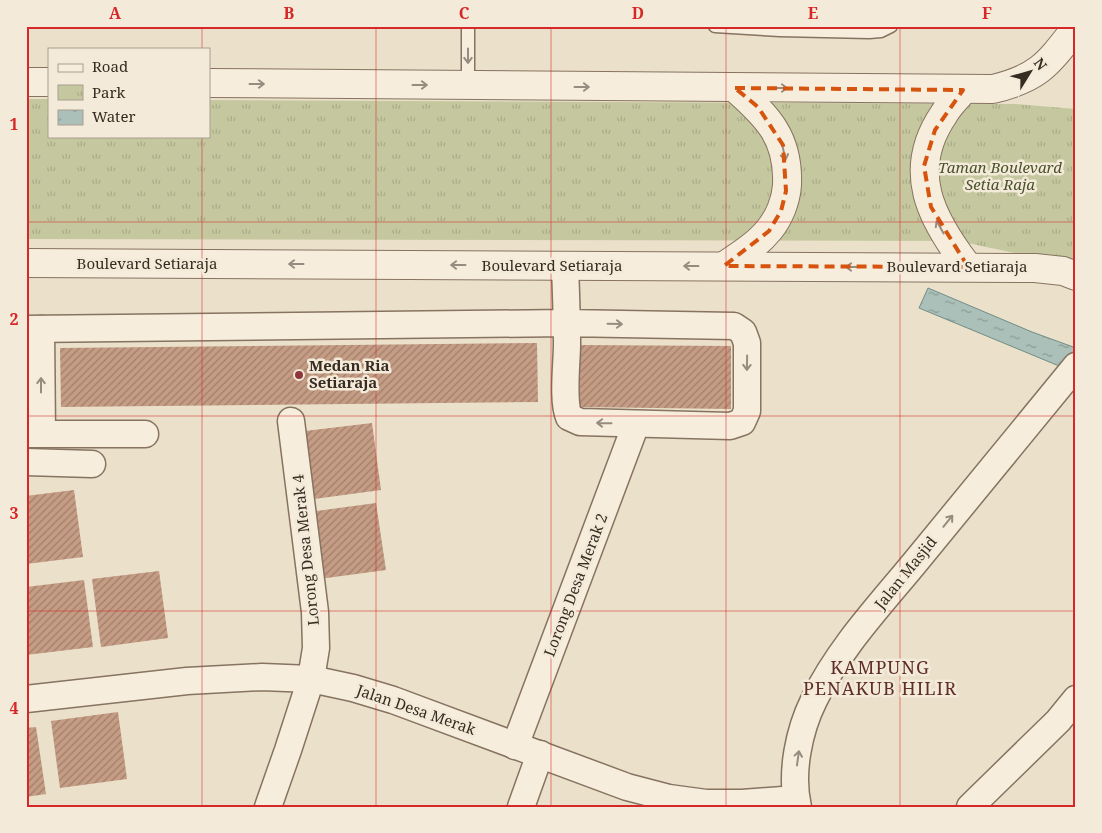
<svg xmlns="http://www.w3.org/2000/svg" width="1102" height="833" viewBox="0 0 1102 833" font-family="'Noto Serif',serif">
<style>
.park{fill:url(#park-tufts)}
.water{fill:url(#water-ripples);stroke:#718d85}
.building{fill:url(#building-hatch)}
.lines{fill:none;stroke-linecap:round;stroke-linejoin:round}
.service-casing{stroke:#867360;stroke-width:15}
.minor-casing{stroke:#867360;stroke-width:29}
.tertiary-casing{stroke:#867360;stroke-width:30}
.service{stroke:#f6eddd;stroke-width:12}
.minor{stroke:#f6eddd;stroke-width:26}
.tertiary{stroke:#f6eddd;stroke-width:28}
.oneway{stroke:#978c80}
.marked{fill:none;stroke:#d6540e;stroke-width:4;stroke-dasharray:10 6;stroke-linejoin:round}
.grid{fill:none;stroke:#d62828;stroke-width:1;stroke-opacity:0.55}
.poi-dot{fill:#8f363a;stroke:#f3ead9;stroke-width:2}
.labels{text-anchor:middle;stroke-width:5;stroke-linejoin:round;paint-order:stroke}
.park-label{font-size:15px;font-style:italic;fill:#4a522b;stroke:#f3ead9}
.street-label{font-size:15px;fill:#382c22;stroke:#f3ead9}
.poi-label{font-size:15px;font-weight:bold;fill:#382c22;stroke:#f3ead9;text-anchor:start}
.quarter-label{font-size:18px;letter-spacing:1px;fill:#603026;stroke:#f3ead9}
.neatline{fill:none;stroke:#d62828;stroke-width:2}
.grid-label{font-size:16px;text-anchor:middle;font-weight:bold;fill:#d62828}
</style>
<defs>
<pattern id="park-tufts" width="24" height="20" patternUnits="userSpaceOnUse" patternTransform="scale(1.25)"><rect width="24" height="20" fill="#c5c89f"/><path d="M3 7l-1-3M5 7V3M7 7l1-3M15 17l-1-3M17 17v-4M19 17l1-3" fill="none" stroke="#aaac89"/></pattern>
<pattern id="water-ripples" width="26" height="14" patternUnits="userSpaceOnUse" patternTransform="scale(1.25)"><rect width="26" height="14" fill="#aac0b8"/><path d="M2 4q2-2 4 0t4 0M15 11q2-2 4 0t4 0" fill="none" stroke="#8b9c95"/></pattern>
<pattern id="building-hatch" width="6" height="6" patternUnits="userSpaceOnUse" patternTransform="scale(1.25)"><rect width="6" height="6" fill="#c59c84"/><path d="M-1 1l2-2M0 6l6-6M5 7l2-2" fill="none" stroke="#a17f6c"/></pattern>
</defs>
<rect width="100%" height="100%" fill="#ebe0ca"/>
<path class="park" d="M26,99H49V136H209V100L1015,104L1076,109V266L958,241L26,239Z"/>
<path class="water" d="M928,288L1032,332L1076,348V373L919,308Z"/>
<g class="building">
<path d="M537,343L538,402L61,407L60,348Z"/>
<path d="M580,345L731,346V409L580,407Z"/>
<path d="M372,423L381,490L314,499L305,431Z"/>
<path d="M74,490L83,557L26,564V496Z"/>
<path d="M376,503L386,570L319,579L309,512Z"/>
<path d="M159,571L168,638L101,647L92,579Z"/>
<path d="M84,580L93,647L26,655V587Z"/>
<path d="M118,712L127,779L60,788L51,721Z"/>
<path d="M36,727L46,794L26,797V728Z"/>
</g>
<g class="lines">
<defs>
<g id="service">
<path d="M715,26L780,30L869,32L881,31L891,26"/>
<path d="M468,86V26"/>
</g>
<g id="minor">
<path d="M26,329L566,323L734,326L743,332L747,343V411L742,422L730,426L580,422L569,417C562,401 567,363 567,344C567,318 566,292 565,266"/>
<path d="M41,329L42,434"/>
<path d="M26,434H145"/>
<path d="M26,462L92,464"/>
<path d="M26,699L187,681L262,677L311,679L353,688L393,700L627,787L669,798L706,803H742L796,799"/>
<path d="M515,746L636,424"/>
<path d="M268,807L288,750L311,679L316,648L315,612L291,421"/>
<path d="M521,807L540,754"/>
<path d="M798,807C790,773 799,730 814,700C839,648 881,604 917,560C970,495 1023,430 1076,366"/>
<path d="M970,807L1058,721L1076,699"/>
</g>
<g id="tertiary">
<path d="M26,82H49"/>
<path d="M209,83L993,89C1039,78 1048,64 1076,28"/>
<path d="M963,90C957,98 949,105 944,114C905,171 931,219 968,267"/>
<path d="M26,263L1035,268L1063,271L1076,276"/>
<path d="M724,266C739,256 757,245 769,230C779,218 786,201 787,185C789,138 768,117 735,88"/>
</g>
</defs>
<use href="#service" class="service-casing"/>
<use href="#minor" class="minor-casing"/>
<use href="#tertiary" class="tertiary-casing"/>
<use href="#service" class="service"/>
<use href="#minor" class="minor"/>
<use href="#tertiary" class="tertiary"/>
</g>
<defs><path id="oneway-shaft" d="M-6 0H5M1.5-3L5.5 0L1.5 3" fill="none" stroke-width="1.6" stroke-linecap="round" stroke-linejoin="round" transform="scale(1.25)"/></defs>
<g class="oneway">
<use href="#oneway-shaft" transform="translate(468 56) rotate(90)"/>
<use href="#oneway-shaft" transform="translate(257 84)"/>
<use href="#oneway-shaft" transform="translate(420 85)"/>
<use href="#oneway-shaft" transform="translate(582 87)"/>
<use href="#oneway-shaft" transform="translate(780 88)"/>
<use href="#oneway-shaft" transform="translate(784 153) rotate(78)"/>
<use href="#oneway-shaft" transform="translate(940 227) rotate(-119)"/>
<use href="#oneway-shaft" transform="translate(296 264) rotate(-180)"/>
<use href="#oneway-shaft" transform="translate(458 265) rotate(-180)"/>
<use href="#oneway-shaft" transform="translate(691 266) rotate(-180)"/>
<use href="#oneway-shaft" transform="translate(853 267) rotate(-180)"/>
<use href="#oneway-shaft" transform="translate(615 324) rotate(1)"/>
<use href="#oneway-shaft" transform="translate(747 363) rotate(91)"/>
<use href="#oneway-shaft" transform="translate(41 385) rotate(-90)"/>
<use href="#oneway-shaft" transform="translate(604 423) rotate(-179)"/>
<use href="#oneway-shaft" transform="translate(948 521) rotate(-51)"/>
<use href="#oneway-shaft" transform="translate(798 758) rotate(-82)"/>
</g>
<path class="marked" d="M735,88L963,90L935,130L924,166L931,207L968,267L724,266L769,231L781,211L786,191L783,145L758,107Z"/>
<path class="grid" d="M202,26V49M376,26V807M551,26V807M726,26V807M900,26V807M202,136V807M26,222H1076M26,416H1076M26,611H1076"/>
<circle class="poi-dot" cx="299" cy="375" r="5"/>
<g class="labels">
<g class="park-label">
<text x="1000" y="173">Taman Boulevard<tspan x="1000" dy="17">Setia Raja</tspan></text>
</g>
<g class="street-label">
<text x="147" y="269">Boulevard Setiaraja</text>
<text x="552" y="271">Boulevard Setiaraja</text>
<text x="957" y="272">Boulevard Setiaraja</text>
<text transform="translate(306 550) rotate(-96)" y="5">Lorong Desa Merak 4</text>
<text transform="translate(906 573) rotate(-51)" y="5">Jalan Masjid</text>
<text transform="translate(576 585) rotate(-69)" y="5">Lorong Desa Merak 2</text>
<text transform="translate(416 710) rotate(19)" y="5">Jalan Desa Merak</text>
</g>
<g class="poi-label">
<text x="309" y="371">Medan Ria<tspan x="309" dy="17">Setiaraja</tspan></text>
</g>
<g class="quarter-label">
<text x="880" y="674">KAMPUNG<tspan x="880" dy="21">PENAKUB HILIR</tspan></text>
</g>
</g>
<rect width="1102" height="833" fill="none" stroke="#f3ead9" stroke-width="55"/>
<rect x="48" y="48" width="162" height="90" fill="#f3ead9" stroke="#a89e90"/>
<rect x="58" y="64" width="25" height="8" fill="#f6eddd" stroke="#a89e90"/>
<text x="92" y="72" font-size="15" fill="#382c22">Road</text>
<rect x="58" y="85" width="25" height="15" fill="url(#park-tufts)" stroke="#a89e90"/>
<text x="92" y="98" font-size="15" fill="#382c22">Park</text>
<rect x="58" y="110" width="25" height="15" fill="url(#water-ripples)" stroke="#a89e90"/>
<text x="92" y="122" font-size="15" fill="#382c22">Water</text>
<g transform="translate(1030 72) rotate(53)" stroke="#f3ead9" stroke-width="4" paint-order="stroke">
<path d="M0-4L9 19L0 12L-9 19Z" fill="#382c22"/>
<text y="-8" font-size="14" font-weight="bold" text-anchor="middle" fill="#382c22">N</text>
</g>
<rect x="28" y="28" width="1046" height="778" class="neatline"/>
<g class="grid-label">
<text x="115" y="19">A</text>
<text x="289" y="19">B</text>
<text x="464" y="19">C</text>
<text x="638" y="19">D</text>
<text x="813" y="19">E</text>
<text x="987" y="19">F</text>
<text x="14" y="130">1</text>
<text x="14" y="325">2</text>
<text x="14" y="519">3</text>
<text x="14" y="714">4</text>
</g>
</svg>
